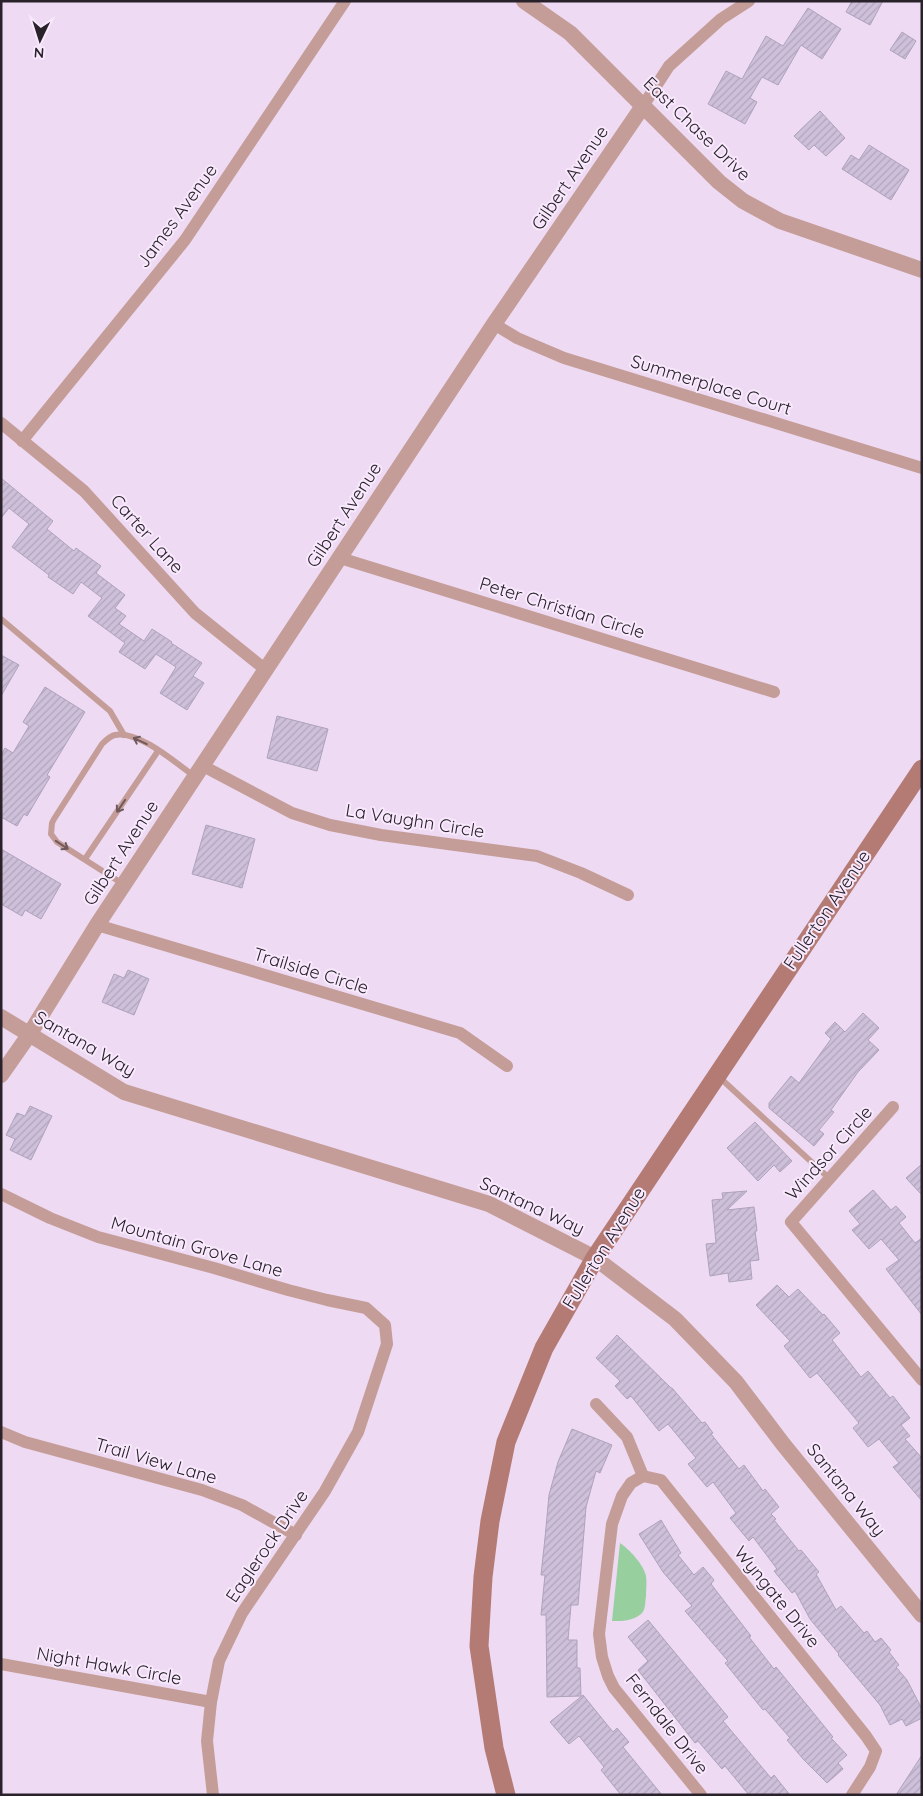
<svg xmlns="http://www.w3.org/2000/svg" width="923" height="1796" viewBox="0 0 923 1796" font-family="Quicksand,sans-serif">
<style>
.green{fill:#97cf9f}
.building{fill:url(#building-hatch);stroke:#afa2bb}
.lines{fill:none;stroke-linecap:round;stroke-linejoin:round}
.service{stroke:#c59d98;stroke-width:6}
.minor{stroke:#c59d98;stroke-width:12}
.tertiary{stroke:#c59d98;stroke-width:16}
.secondary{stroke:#b47a74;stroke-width:19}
.oneway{stroke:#6f595c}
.labels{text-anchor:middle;stroke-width:4;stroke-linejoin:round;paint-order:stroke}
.street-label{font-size:18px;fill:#29222b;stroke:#f9e9fd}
</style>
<defs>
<pattern id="building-hatch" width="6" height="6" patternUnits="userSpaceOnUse" patternTransform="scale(1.25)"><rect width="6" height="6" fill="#cec0da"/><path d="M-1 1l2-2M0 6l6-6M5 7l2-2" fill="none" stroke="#b1a5bb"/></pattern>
</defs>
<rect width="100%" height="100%" fill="#eedaf3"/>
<path class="green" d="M620,1543C629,1549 644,1565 646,1576C647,1582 646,1589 646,1596C645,1601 646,1610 641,1614C633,1621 622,1621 612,1621Z"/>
<g class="building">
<path d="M852,1H883L870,25L846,12Z"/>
<path d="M808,8L841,29L822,59L801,45L778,85L762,77L750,98L757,102L745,124L708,104L726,71L742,79L766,36L783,46Z"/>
<path d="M902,32L916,41L905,59L890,50Z"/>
<path d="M820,111L845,138L826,156L814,145L809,150L794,136Z"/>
<path d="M869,145L909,170L891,200L842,169L851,155L859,160Z"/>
<path d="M1,478L53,521L47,529L74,551L76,548L101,566L96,573L125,595L115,608L126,616L119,624L144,641L152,629L172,642L171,643L202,663L193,676L204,683L187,710L160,693L176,667L156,654L145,669L119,652L125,643L88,616L102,598L81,582L73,594L48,577L49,575L12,547L29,524L9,508L1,518Z"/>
<path d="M1,655L19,665L1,696Z"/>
<path d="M45,687L85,712L47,775L50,777L27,816L24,814L17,826L1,817V755L5,748L13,753L29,726L23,722Z"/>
<path d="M277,716L328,729L317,771L267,758Z"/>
<path d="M206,825L255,839L242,888L192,874Z"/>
<path d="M1,849L61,884L41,919L25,910L22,916L1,904Z"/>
<path d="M128,970L149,979L134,1015L102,1002L114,974L124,978Z"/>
<path d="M863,1013L879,1028L868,1040L879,1050L858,1072L831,1110L834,1112L819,1130L824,1134L814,1146L769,1108V1103L791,1076L799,1083L831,1039L825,1033L835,1022L845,1032Z"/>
<path d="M30,1106L52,1116L31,1160L10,1150L15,1139L6,1135L17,1113L25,1116Z"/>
<path d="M755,1122L792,1161L780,1172L774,1165L758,1181L727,1148Z"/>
<path d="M922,1164V1195L906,1178Z"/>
<path d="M873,1190L891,1210L896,1206L906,1217L899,1223L915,1243L922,1238V1315L886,1269L899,1260L881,1239L869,1249L852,1230L860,1224L849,1211Z"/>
<path d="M747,1191L727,1210L754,1207L757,1231H755L759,1260L750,1261L752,1279L729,1282L728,1273L710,1276L706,1244L716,1243L712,1200L723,1199L722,1193Z"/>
<path d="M777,1285L789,1297L798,1289L823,1315L824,1314L840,1333L832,1340L861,1377L868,1371L890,1398L893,1396L910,1418L901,1425L910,1436L905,1439L922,1458V1501L893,1467L899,1463L879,1439L868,1447L853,1428L859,1423L817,1373L810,1378L784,1346L790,1341L756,1305Z"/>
<path d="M617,1335L671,1388H672L702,1423L705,1422L713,1433L711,1434L739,1469L744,1465L763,1491L765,1489L779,1507L771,1514L776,1519L774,1520L799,1551L801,1550L819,1572L816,1574L836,1610L841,1606L864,1633L867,1631L875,1642L881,1638L891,1650L889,1652L899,1665L896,1667L907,1680L922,1709V1718L906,1726L902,1719L890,1725L880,1705L838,1655L839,1654L810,1619L795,1591L792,1593L774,1571L777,1569L753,1537L749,1541L730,1518L736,1513L713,1482L707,1487L688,1464L696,1458L668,1424L659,1431L631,1396L627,1399L615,1386L620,1381L596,1358Z"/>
<path d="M572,1429L612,1445L600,1473L596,1471L586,1507L578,1605H571L568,1640H577V1668H580L581,1696L547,1697L546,1615H541L545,1575H541L545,1538L549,1495L558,1462Z"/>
<path d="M661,1520L681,1553L678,1555L694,1575L703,1567L714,1580L711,1584L751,1636L749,1637L774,1669L776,1667L833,1737L831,1738L847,1755L838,1763L843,1769L827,1783L804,1760L787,1740L790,1738L765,1709L763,1710L725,1663L728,1661L685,1611L692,1606L663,1572L639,1534Z"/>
<path d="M648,1620L728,1717L723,1721L771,1778L774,1775L790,1795H749L725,1766L722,1769L698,1741L695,1743L638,1670L648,1661L628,1637Z"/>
<path d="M583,1695L613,1732L617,1728L629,1742L623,1747L662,1795H621L601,1770L604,1767L579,1736L569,1744L550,1722Z"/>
<path d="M922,1755V1795H896Z"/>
</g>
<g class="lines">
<g class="service">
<path d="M1,619L110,711L124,735"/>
<path d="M85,859L158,751"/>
<path d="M123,884L57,842L51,834L52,823L54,819L102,744C106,740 110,736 115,735C138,730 176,763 194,776"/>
<path d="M718,1076L830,1179"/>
</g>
<g class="minor">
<path d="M643,106L669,66L721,19L749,1"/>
<path d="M494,324L517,338L564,358L922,468"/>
<path d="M1,423L84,491L195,613L266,670"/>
<path d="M22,441L185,240L345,1"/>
<path d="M340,558L774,692"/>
<path d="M203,766L292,813L330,825L381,835L537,856L581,873L628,895"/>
<path d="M97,925L460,1033L507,1066"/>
<path d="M893,1107L791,1222L922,1380"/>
<path d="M1,1194L50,1218L98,1237L214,1268L288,1290L327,1300L366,1308L385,1325L387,1344L358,1432L325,1491L242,1613L219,1661L211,1702L207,1741L213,1795"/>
<path d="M596,1404L627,1437L643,1476"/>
<path d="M1,1432L25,1442L202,1490L242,1505L296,1535"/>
<path d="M643,1476L661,1480L866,1736L876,1751L870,1767L852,1795"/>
<path d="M643,1476L631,1483L622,1496L612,1524L599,1634L602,1657L608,1676L614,1688L701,1795"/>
<path d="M1,1664L211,1702"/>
</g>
<g class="tertiary">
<path d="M524,1L570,33L719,182L743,201L780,221L922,270"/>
<path d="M1,1017L124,1092L489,1204L595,1258L675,1319L736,1382L783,1444L922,1615"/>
<path d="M1,1075L29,1035L97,925L494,324L643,106"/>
</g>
<path class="secondary" d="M506,1795L494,1748L479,1646L483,1577L490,1521L506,1442L544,1348L595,1258L922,769"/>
</g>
<defs><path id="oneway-shaft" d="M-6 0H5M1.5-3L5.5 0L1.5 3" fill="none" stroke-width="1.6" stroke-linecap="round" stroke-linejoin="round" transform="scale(1.25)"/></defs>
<g class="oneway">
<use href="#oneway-shaft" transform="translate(140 741) rotate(-155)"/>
<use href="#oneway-shaft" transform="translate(121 806) rotate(124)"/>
<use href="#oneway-shaft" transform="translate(62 845) rotate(34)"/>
</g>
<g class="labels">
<g class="street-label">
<text transform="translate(697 129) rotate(44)" y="6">East Chase Drive</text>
<text transform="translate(570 178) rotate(-56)" y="6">Gilbert Avenue</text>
<text transform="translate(177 216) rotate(-54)" y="6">James Avenue</text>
<text transform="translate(711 385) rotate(17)" y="6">Summerplace Court</text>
<text transform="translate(344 515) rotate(-57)" y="6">Gilbert Avenue</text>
<text transform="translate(147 534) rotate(48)" y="6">Carter Lane</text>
<text transform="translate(562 608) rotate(17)" y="6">Peter Christian Circle</text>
<text transform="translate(415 821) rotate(9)" y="6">La Vaughn Circle</text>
<text transform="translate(121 853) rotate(-57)" y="6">Gilbert Avenue</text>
<text transform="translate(827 910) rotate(-56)" y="6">Fullerton Avenue</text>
<text transform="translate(311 971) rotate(17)" y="6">Trailside Circle</text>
<text transform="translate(85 1044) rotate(30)" y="6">Santana Way</text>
<text transform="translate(829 1153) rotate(-48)" y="6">Windsor Circle</text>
<text transform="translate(532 1206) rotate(25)" y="6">Santana Way</text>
<text transform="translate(197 1247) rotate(16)" y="6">Mountain Grove Lane</text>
<text transform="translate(604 1248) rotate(-58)" y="6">Fullerton Avenue</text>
<text transform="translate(156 1461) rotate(16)" y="6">Trail View Lane</text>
<text transform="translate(846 1490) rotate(51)" y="6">Santana Way</text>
<text transform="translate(267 1546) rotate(-56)" y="6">Eaglerock Drive</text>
<text transform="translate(777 1597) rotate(51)" y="6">Wyngate Drive</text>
<text transform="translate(109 1666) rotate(10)" y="6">Night Hawk Circle</text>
<text transform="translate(667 1724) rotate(52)" y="6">Ferndale Drive</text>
</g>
</g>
<rect width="923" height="1796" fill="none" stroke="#29222b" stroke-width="5"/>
<g transform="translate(40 40) rotate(184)" stroke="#f9e9fd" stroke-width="4" paint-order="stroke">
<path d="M0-4L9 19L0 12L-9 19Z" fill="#29222b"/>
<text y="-8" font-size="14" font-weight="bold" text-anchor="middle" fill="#29222b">N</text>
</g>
</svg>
